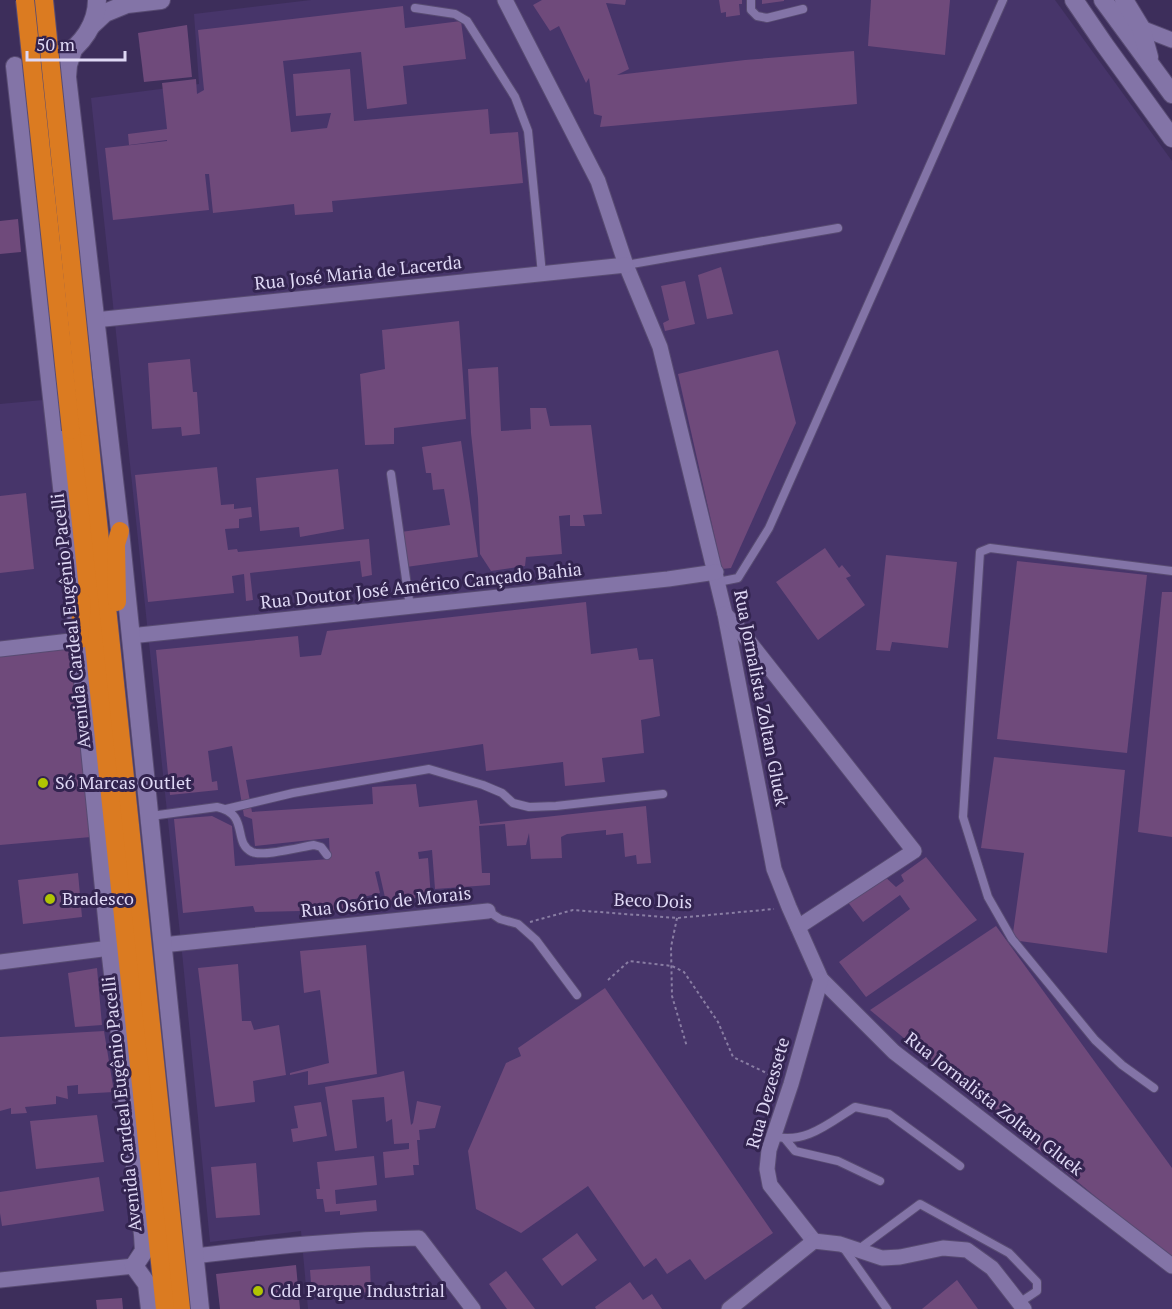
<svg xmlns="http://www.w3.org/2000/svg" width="1172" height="1309" viewBox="0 0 1172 1309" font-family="'PT Serif',serif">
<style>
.built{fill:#47356a}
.building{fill:#6f4a7b}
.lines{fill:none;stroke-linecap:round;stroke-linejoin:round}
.lane-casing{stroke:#584b72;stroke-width:10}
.street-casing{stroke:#584b72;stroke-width:17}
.secondary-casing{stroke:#584b72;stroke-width:20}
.highway-casing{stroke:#584b72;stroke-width:20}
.path{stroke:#897da3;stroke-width:2;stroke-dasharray:3 3;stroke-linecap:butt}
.lane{stroke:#8374a7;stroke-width:8}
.street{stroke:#8374a7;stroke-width:15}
.secondary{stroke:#8374a7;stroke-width:18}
.highway{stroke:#db7b21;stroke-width:18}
.highway-bridge-casing{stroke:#584b72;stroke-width:20;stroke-linecap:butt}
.highway-bridge{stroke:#db7b21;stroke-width:18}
.poi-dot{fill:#b0c503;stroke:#332450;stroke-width:2}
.labels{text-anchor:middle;stroke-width:6;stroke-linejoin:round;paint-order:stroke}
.street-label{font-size:18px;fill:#dfd8f5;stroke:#332450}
.poi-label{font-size:18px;fill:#dfd8f5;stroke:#332450;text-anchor:start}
</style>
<rect width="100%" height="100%" fill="#3d2e5b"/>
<g class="built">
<path d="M311,0H1055L1172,161V1309H308L301,1231L210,1242L183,962L91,98L199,84L194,14Z"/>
<path d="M43,400L69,622L134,1244L126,1261L0,1273V404Z"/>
</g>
<g class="building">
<path d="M542,0H626L625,5L606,3L629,69L617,75L745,60L854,51L857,104L600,127L602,116L594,114L589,78L586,83L559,26L550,31L533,5Z"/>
<path d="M719,0H742V4H739L740,15L726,17V12L721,13Z"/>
<path d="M762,0H784V1L762,4Z"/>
<path d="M871,0H950L945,55L868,46Z"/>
<path d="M403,6L405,28L461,21L466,59L403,66L407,104L367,109L361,52L283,61L291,132L327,128L331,113L296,116L293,74L350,69L354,121L488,109L490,134L518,132L523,183L332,201L333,212L295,215L294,204L213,213L209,174H205L209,210L113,220L105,148L167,141V140L129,145L128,134L167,129L162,83L196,79L197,94L204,90L198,30Z"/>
<path d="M187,25L192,77L144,82L138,33Z"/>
<path d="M18,219L21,252L0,254V221Z"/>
<path d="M721,267L733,314L707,319L698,275Z"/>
<path d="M685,281L695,324L665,331L663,323L669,320L661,286Z"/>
<path d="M459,321L466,419L394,428V444L365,445L360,374L385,369L382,330Z"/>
<path d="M778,350L796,423L731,568L722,569L678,374Z"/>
<path d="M190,359L193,392H197L200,434L182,436L181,427L152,429L148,363Z"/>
<path d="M498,367L501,431L531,429L530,408H546L550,426L591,425L602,514L583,515L585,526H570V515L559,516L562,554L526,557L525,566L491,571L480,554L478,498L471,433L468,369Z"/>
<path d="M461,441L478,557L406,567L401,532L450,525L444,489L433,490L431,473H426L422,447Z"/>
<path d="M217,467L221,505L234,504V509L251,507L252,517L239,519V528L225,529L228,550L237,549L238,552L369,539L372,575L362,577L360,561L250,573L253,600L246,601L244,574L232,576L234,593L148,602L135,475Z"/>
<path d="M338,469L344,529L300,537L299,527L260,531L256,478Z"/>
<path d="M26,493L34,569L0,573V496Z"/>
<path d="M825,548L839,568L842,565L851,576L846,578L865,605L818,640L776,582Z"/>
<path d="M886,555L957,562L948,648L892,642L890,651L876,650Z"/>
<path d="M1017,561L1147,575L1127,753L997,739Z"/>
<path d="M1162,592H1172V837L1138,832Z"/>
<path d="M586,602L591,654L637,648L639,660L653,659L660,716L641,720L644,753L602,758L605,782L565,786L563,762L486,771L483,744L246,780L252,812L373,804L372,787L416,784L419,807L477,800L480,824L646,806L651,863L637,864L636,855L625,857L623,833L606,835V830L567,834L561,837L562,858L531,859L529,833L526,845L507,846L505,824L479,826L482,873H490V885L435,889L432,850L418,852L419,859L428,858L431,897L402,899L386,902L379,871L375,872L380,893L351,900L347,910L255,912L253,906L183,913L174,819L212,816L232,826L235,866L330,859L329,838L255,846L252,819L244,816L232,746L208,751L212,782L217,781L218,790L170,795L156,650L298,636L300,657L321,655L327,631Z"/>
<path d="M73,642L91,837L0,845V649Z"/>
<path d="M994,757L1125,770L1107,953L1012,940L1024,853L981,848Z"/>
<path d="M926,857L977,920L866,997L839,962L910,909L900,895L863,922L847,901L882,874L896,887L904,881L901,875Z"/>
<path d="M78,873L82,917L23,924L18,880Z"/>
<path d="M996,926L1172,1168V1260L870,1010Z"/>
<path d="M366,945L377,1074L308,1085V1071L290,1075V1073L329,1063L320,990L304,993L300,951Z"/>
<path d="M238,964L242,1021H251L254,1030L279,1025L286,1075L253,1081L255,1102L215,1107L198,968Z"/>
<path d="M97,968L102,1025L75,1027L68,973Z"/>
<path d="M605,988L773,1233L705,1280L690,1259L667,1274L656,1258L644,1267L588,1186L521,1233L476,1209L468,1151L506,1063L521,1056L518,1048Z"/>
<path d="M104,1031L114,1092L78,1094V1085L67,1086L68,1099L56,1096V1104L25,1107L27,1113L11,1114V1108L0,1111V1037Z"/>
<path d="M404,1071L411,1125L413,1123L417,1101L441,1106L435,1128L419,1130L420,1140H417L419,1165H413L414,1175L385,1178L383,1152L409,1149V1143L394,1144L392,1119L386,1122L384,1097L352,1100L357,1148L335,1151L325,1087L379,1077Z"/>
<path d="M321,1102L327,1136L293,1142L291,1129L298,1128L294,1106Z"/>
<path d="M97,1115L104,1162L36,1169L30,1121Z"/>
<path d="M374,1156L377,1185L335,1190L336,1204L376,1200L377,1211L340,1215V1211L325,1212L323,1199H317L316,1189H320L317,1162Z"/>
<path d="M256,1163L260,1215L216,1218L211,1167Z"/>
<path d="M99,1177L104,1211L2,1226L0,1213V1192Z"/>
<path d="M577,1233L597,1260L562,1286L542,1259Z"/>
<path d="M296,1265L300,1309H220L216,1274Z"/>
<path d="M370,1266L371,1292L312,1296L310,1270Z"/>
<path d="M506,1271L535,1309H507L489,1284Z"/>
<path d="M957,1280L978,1309H922Z"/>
<path d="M630,1282L643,1300L652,1294L662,1309H596L595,1307Z"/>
<path d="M122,1298L123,1309H97L96,1300Z"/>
</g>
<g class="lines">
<defs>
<g id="lane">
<path d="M751,0V10L757,16L767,18L803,9"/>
<path d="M415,8L455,14L467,21L515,97L528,131L542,274"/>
<path d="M626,265L838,228"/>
<path d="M391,474L410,607"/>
<path d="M718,582L738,578L769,528L1003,0"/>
<path d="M226,809L293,793L429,769L483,785L502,793L513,803L529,807L556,806L663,794"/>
<path d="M151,816L217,807C250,814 232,843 252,852C262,857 301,847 314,845L321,847L327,855"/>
<path d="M488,911L500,919L518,924L536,940L577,995"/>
<path d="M1154,1088L1122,1065L1095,1040L1012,939L988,897L963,817L980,552L990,548L1172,571"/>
<path d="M773,1136C805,1145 829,1123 855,1107L889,1114L960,1166"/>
<path d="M786,1140L795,1151L838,1161L880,1181"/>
<path d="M843,1247L887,1309"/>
<path d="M859,1249L920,1204L1009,1253L1037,1282V1291L1019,1303"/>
</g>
<g id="street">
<path d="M505,0L598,181L626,265L660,347L725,614L774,869L789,907L821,979L894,1052L1172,1266"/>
<path d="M1141,28L1172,40"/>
<path d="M95,320L626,265"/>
<path d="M725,614L739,629L914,851L798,927"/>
<path d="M130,636L668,579L716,572"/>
<path d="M0,649L79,640"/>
<path d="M162,945L488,911"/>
<path d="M0,962L110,948"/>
<path d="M814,1241L770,1185L767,1169L769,1150L791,1084L821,979"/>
<path d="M814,1241L840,1244L882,1258L900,1257L943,1248L967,1250L992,1268L1024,1309"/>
<path d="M194,1256C269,1247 344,1239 419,1238L473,1309"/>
<path d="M0,1280L134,1266"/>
<path d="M729,1309L814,1241"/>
</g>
<g id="secondary">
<path d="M1074,0L1104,44L1172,138"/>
<path d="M1103,0L1172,94"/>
<path d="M1124,0L1141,28L1149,57"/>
<path d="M91,26L105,13L127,4L161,0"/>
<path d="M73,50L68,65L67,77L120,531L200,1309"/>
<path d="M62,57C82,45 97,24 97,0"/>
<path d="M15,66L79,640L110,948L143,1235L144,1251L134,1266L147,1284L150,1309"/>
</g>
<g id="highway">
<path d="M88,427L181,1309"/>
<path d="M71,430L165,1309"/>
<path d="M117,602L116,544L120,531"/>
<path d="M79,640L82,602"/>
</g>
</defs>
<use href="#lane" class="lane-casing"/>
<use href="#street" class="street-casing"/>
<use href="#secondary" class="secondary-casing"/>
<use href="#highway" class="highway-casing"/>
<g class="path">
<path d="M677,918L671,947L672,996L687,1047"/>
<path d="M530,922L573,910L677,918L774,909"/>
<path d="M608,980L629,961L672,966L684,972L718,1022L733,1057L777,1078"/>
</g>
<use href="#lane" class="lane"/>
<use href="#street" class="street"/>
<use href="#secondary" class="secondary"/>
<use href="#highway" class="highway"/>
<defs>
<g id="highway-bridge">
<path d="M25,0L71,430"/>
<path d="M44,0L88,427"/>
</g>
</defs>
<use href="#highway-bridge" class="highway-bridge-casing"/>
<use href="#highway-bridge" class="highway-bridge"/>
</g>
<g class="poi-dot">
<circle cx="43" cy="783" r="6"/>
<circle cx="50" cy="899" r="6"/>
<circle cx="258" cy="1291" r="6"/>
</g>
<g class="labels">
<g class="street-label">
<text transform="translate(358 273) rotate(-6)" y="6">Rua José Maria de Lacerda</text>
<text transform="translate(421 586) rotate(-6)" y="6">Rua Doutor José Américo Cançado Bahia</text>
<text transform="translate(71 621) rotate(-96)" y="6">Avenida Cardeal Eugênio Pacelli</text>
<text transform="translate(761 698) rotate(79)" y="6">Rua Jornalista Zoltan Gluek</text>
<text transform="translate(653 901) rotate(2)" y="6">Beco Dois</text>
<text transform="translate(386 902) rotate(-6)" y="6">Rua Osório de Morais</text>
<text transform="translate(768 1093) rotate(-74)" y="6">Rua Dezessete</text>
<text transform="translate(122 1104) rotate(-96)" y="6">Avenida Cardeal Eugênio Pacelli</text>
<text transform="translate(994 1104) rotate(38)" y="6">Rua Jornalista Zoltan Gluek</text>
</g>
<g class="poi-label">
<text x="55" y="789">Só Marcas Outlet</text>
<text x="62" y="905">Bradesco</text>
<text x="270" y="1297">Cdd Parque Industrial</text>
</g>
</g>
<path d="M27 51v9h98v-9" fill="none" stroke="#dfd8f5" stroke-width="3"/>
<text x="36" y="51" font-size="18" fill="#dfd8f5" stroke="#332450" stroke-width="4.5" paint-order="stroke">50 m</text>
</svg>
